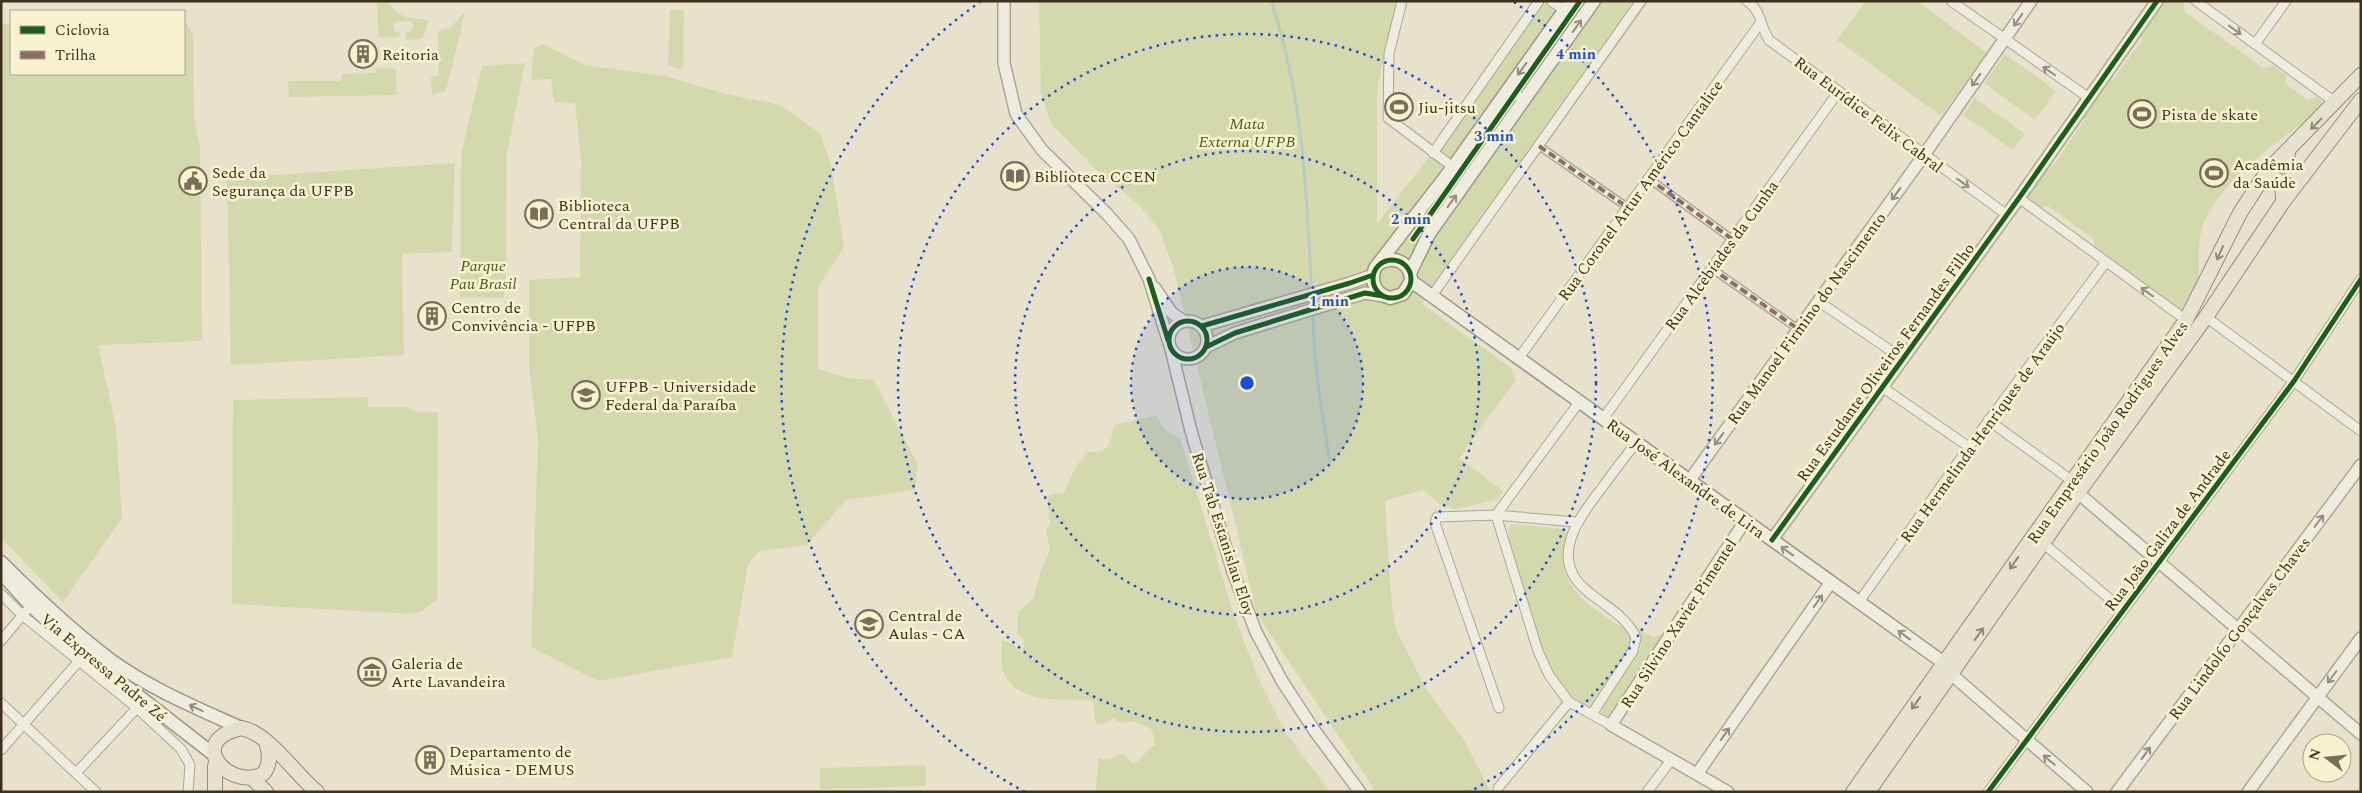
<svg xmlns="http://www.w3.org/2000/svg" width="2362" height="793" viewBox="0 0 2362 793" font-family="Spectral,serif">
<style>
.green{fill:#d4d9ad}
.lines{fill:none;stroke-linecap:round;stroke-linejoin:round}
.stream{stroke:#b8cdc2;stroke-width:3}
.pedestrian-casing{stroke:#ada695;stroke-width:9}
.minor-casing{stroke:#ada695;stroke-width:11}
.tertiary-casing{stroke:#ada695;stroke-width:14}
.secondary-casing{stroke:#9c9685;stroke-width:15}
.primary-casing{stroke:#928b7c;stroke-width:16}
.pedestrian{stroke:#eeebdf;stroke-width:6}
.minor{stroke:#eeebdf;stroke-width:9}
.tertiary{stroke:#eeebdf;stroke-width:11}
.secondary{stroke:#eeebdf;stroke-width:12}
.primary{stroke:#e6e2cf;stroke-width:14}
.quiet{stroke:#8d6e63;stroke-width:4;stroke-dasharray:8 4;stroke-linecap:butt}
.cycleway-casing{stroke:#f9f2d1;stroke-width:8}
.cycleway{stroke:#1b5e20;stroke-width:5}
.oneway{stroke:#958d7e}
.oneway2{stroke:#918876}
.ring{fill:none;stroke:#1d4ed8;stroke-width:2.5;stroke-dasharray:2.5 5}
.labels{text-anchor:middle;stroke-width:5;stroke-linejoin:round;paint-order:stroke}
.poi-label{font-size:16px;fill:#3c2f1c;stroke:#f9f2d1;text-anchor:start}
.street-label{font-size:16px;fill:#3c2f1c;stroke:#f9f2d1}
.park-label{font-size:16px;font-style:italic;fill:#465b20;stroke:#f9f2d1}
.centre{fill:#1d4ed8;stroke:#f9f2d1;stroke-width:2.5}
.ring-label{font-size:15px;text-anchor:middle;font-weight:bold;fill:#1d4ed8;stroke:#f9f2d1;stroke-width:5;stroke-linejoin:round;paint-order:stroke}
</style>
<rect width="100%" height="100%" fill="#e8e2cc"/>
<g class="green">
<path d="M377,1H388C398,19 410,18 429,20L422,39L405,40L406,33L412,31L414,26L411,21L393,22L394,31L400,33L398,38L378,37Z"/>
<path d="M1039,1H1399L1380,73L1377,97V224L1428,158L1539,1H1649L1540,154L1422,304L1511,368L1516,380L1459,458L1503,491L1497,500L1455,509L1442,506L1423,490L1385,501L1392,607L1397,632L1425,687L1464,740L1491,792H1376L1257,614L1173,267L1160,231L1139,205L1095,169L1052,125L1041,93Z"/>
<path d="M1866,1H1917L1987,53L1941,116L1837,40Z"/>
<path d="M2162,1H2183L2185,12L2264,68L2274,66L2286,75V84L2307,100L2317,97L2323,102L2325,107C2286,136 2217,180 2202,229C2196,247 2201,264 2198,282C2196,293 2190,304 2185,314L2094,249V239L2048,206L2038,208L2024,196L2044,166H2053L2084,121L2081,114L2106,79L2113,80L2142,40L2140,32Z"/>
<path d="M670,10H684L683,69L668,66Z"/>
<path d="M465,12L446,91L432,95L431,76H439L438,31L450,28Z"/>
<path d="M184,18L193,35L194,118L200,148L202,341L98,345L116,427L122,518L63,602L1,538V24H11V74H184Z"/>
<path d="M543,44L585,65L665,76L726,94L780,105L820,133L831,165L844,247L818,288V369L849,378L874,380L918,465L915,490L846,500L807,545L759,551L748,565L732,657L598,681L531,647L538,440L529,367V280L580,277L581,161L575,103L554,102L551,79L531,80L534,48Z"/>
<path d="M2005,54L2056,91L2035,120L1984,83Z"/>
<path d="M525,63L507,153L506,275L504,298L460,297L461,154L482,66Z"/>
<path d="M376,68L396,69L397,95L289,97L288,81H341L342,74L375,73Z"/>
<path d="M1975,98L2025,134L2013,150L1963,115Z"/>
<path d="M455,163L452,252L402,254L404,355L231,365L227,178Z"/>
<path d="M368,397V407H407L417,412H438L437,599L422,611L411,614L232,604L233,400Z"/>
<path d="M1157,415C1162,428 1167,433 1180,438L1235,618L1257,675L1286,733L1330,792H1096L1098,758L1108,760L1124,753L1133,764C1143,759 1145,750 1155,745L1152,730C1142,723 1134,720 1121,723L1113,718L1106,723L1096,724L1093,701C1063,697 1017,707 1003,671C1000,663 1002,649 1002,640L1014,645L1022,653L1025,640L1017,633L1018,611L1033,599L1043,565L1050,551L1046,531L1050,523L1047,498L1050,494L1064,493L1075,468L1087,452L1101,451L1109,446L1114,425Z"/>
<path d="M1511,524L1566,529C1568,534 1564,555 1564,563C1566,597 1605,615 1629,632L1632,647L1590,709C1538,683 1524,590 1509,537L1508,530Z"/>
<path d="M1633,624L1652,637L1668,634L1612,716L1606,718L1601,713V709L1640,650L1641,642Z"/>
<path d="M926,765V786L820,789V768Z"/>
</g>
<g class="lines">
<path class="stream" d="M1271,1C1310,115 1307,236 1315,354C1317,389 1325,424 1329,459"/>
<defs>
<g id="pedestrian">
<path d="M1539,146L1627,207"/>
<path d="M1648,178L1732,239"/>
<path d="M1711,268L1798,329"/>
</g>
<g id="minor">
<path d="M1402,1L1389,54L1388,118L1453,167"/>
<path d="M1551,1L1564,10"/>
<path d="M1747,1C1762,11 1760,26 1769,40L2007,215"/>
<path d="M1951,1L2089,98"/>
<path d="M2196,1L2336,103"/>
<path d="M2255,44L2286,1"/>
<path d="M1508,89L1525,101"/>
<path d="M1433,153L1539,1"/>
<path d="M2019,198L2186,320"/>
<path d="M1431,297L1641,1"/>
<path d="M1818,301L1903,359"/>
<path d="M2206,317L2361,431"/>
<path d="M1519,358L1761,22"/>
<path d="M1882,387L1969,447"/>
<path d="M1580,401L1496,515L1538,651L1549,675L1569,702L1611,725"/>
<path d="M1603,419L1839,91"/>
<path d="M1988,420L2071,480"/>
<path d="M2043,543L2123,610"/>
<path d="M1,594L22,615L137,708L181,749L190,765L188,792"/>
<path d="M1859,602L1969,447L2106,262"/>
<path d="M1,641L25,612"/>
<path d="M1,703L96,792"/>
<path d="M1499,708L1435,523L1437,517L1496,515L1576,522"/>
<path d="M1592,714L1633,651L1636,638C1628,617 1602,604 1586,590C1548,558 1579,518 1601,489C1612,474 1624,458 1636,443"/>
<path d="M1,750L79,661"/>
<path d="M76,773L137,708"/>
<path d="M1498,788L1569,702"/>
<path d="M1647,792L1672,759"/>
<path d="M1988,792L2294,381L2361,279"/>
</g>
<g id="tertiary">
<path d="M1004,1V63L1016,114L1042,150L1107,214L1129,239L1149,279L1168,340"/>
<path d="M1155,288L1171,312L1183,321"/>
<circle cx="1188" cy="340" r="19"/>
<path d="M1202,326L1350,283L1373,275"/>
<path d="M1206,347L1235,333L1365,293L1383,296"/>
<path d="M1171,349L1191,431L1233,572L1256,632L1282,681L1314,730L1360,792"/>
<path d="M1689,481L1924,155L2031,1"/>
<path d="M2078,493L2361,734"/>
<path d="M1772,540L2019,198L2157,1"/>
<path d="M1946,667L1958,680L2087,792"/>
<path d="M1697,774L1831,582"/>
<path d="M1728,792L1611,725L1745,521"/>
<path d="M2117,792L2361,465"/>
<path d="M2248,792L2361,638"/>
</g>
<g id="secondary">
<path d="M1380,263C1395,255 1411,263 1411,281L1403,294L1390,298C1375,294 1370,282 1375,268L1453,167L1571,1"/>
<path d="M1410,273L1429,234L1594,1"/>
<path d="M1411,281L1944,663"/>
<path d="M1,562C36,597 72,631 112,661C151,689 197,708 241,728"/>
<path d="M3,575L31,606L86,655L213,754"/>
</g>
<g id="primary">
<path d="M2288,151L2287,162L2291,170L2303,176"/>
<path d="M2260,182C2281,172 2283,184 2283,202"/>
<path d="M265,740C270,752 271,763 264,773C235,793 181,743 241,728C269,733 294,773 317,792"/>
<path d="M255,781L266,792"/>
<path d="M215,792V766"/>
<path d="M1853,792L2186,320L2240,213L2260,182L2275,163L2361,75"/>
<path d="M1868,792L2078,493L2206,317L2283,202L2361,100"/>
</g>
</defs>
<use href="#pedestrian" class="pedestrian-casing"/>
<use href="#minor" class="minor-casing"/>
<use href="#tertiary" class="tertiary-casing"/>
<use href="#secondary" class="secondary-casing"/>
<use href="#primary" class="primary-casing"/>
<use href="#pedestrian" class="pedestrian"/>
<use href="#minor" class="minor"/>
<use href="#tertiary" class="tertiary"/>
<use href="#secondary" class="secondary"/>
<use href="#primary" class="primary"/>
<g class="quiet">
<path d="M1539,146L1627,207"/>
<path d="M1648,178L1732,239"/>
<path d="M1711,268L1798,329"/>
</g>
<defs>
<g id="cycleway">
<path d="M1413,239L1580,1"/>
<circle cx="1392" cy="279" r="19"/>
<path d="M1149,279L1168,340"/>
<circle cx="1188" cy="340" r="19"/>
<path d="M1202,326L1350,283L1373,275"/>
<path d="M1206,347L1235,333L1365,293L1383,296"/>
<path d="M1772,540L2019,198L2157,1"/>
<path d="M1988,792L2294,381L2361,279"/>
</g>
</defs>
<use href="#cycleway" class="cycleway-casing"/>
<use href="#cycleway" class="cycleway"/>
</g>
<defs><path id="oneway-shaft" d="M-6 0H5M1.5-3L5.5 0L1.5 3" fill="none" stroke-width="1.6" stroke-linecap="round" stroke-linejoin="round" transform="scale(1.25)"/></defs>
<g class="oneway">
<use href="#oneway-shaft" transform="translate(2018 20) rotate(125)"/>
<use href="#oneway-shaft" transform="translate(1577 26) rotate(-55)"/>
<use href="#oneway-shaft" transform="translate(2235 30) rotate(36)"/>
<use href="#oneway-shaft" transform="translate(1522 69) rotate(126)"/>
<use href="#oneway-shaft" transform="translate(2049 71) rotate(-145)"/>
<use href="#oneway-shaft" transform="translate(1976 80) rotate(125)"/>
<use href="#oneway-shaft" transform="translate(1963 183) rotate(36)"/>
<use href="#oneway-shaft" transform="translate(1896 194) rotate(126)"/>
<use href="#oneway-shaft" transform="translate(1452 201) rotate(-54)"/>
<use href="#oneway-shaft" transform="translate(2147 292) rotate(-144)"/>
<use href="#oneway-shaft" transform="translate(1719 439) rotate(126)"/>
<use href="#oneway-shaft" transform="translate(2319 521) rotate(-53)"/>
<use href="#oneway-shaft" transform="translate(1787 551) rotate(-144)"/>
<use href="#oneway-shaft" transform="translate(1818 601) rotate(-55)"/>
<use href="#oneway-shaft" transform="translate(1904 635) rotate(-144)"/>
<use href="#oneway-shaft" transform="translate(2332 677) rotate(127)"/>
<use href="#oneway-shaft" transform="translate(196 708) rotate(-155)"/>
<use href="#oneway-shaft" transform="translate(1725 734) rotate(-55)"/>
<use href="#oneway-shaft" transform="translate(2146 753) rotate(-54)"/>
<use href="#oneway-shaft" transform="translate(2049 760) rotate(-140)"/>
</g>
<g class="oneway2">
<use href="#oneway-shaft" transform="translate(2316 124) rotate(135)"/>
<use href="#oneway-shaft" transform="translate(2220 253) rotate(114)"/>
<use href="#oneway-shaft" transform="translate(2014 563) rotate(125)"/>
<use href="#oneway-shaft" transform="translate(1979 634) rotate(-55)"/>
<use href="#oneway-shaft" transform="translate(1916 703) rotate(125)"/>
</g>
<circle cx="1247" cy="383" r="116" fill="#1d4ed8" fill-opacity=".12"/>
<g class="ring">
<circle cx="1247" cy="383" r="116"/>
<circle cx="1247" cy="383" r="232"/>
<circle cx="1247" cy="383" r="349"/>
<path d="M1025 792A465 465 0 0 1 980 2M1514 2A465 465 0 0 1 1469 792"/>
</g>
<defs>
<symbol id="building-ring" viewBox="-11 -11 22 22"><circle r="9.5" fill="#f9f2d1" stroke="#786e5a" stroke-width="1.5"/><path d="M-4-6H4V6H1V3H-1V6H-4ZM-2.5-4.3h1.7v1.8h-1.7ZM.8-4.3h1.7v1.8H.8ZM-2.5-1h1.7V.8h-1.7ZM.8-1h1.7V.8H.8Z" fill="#786e5a"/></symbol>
<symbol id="stadium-ring" viewBox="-11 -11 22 22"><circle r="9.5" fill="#f9f2d1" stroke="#786e5a" stroke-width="1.5"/><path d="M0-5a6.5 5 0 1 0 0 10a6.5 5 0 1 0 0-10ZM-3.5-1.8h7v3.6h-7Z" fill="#786e5a"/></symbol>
<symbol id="library-ring" viewBox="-11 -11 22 22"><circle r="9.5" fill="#f9f2d1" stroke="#786e5a" stroke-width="1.5"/><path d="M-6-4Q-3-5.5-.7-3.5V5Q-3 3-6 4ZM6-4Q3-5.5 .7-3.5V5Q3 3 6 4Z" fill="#786e5a"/></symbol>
<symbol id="civic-ring" viewBox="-11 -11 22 22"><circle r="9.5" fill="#f9f2d1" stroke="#786e5a" stroke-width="1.5"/><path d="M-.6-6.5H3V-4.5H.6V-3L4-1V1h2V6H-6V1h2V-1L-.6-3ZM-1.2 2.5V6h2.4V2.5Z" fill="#786e5a"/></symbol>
<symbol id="university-ring" viewBox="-11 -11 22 22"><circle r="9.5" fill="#f9f2d1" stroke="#786e5a" stroke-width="1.5"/><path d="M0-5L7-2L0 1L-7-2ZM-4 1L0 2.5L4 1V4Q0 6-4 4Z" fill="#786e5a"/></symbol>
<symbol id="museum-ring" viewBox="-11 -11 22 22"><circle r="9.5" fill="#f9f2d1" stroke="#786e5a" stroke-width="1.5"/><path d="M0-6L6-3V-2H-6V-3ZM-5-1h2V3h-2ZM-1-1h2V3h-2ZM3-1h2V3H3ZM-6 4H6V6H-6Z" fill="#786e5a"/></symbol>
</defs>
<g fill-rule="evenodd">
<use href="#building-ring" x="347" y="38" width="32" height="32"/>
<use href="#stadium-ring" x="1383" y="91" width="32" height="32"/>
<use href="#stadium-ring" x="2126" y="98" width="32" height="32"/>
<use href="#stadium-ring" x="2198" y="157" width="32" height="32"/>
<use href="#library-ring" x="999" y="160" width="32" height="32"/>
<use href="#civic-ring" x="177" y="165" width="32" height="32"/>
<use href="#library-ring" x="523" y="198" width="32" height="32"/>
<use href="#building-ring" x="416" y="300" width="32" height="32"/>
<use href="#university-ring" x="570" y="379" width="32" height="32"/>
<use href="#university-ring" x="853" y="608" width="32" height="32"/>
<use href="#museum-ring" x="356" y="656" width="32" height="32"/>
<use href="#building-ring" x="414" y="744" width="32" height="32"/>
</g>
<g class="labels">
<g class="poi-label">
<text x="382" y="60">Reitoria</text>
<text x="1418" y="113">Jiu-jitsu</text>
<text x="2161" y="120">Pista de skate</text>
<text x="2233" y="170">Acadêmia<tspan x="2233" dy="18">da Saúde</tspan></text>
<text x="212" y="178">Sede da<tspan x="212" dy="18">Segurança da UFPB</tspan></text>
<text x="1034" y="182">Biblioteca CCEN</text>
<text x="558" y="211">Biblioteca<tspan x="558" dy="18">Central da UFPB</tspan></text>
<text x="451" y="313">Centro de<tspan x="451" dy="18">Convivência - UFPB</tspan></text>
<text x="605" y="392">UFPB - Universidade<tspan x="605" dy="18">Federal da Paraíba</tspan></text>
<text x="888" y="621">Central de<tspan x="888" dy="18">Aulas - CA</tspan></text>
<text x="391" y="669">Galeria de<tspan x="391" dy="18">Arte Lavandeira</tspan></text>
<text x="449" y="757">Departamento de<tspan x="449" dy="18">Música - DEMUS</tspan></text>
</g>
<g class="street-label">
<text transform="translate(1869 114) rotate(37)" y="6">Rua Eurídice Felix Cabral</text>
<text transform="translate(1640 190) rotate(-54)" y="6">Rua Coronel Artur Américo Cantalice</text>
<text transform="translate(1721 255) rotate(-54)" y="6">Rua Alcebíades da Cunha</text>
<text transform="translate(1806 318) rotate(-54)" y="6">Rua Manoel Firmino do Nascimento</text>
<text transform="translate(1885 362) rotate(-54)" y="6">Rua Estudante Oliveiros Fernandes Filho</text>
<text transform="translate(1982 432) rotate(-54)" y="6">Rua Hermelinda Henriques de Araújo</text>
<text transform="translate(2107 432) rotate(-55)" y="6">Rua Empresário João Rodrigues Alves</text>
<text transform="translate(1686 478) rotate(36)" y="6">Rua José Alexandre de Lira</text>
<text transform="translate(2167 530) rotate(-53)" y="6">Rua João Galiza de Andrade</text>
<text transform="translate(1224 534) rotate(72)" y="6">Rua Tab Estanislau Eloy</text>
<text transform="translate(1678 623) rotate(-57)" y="6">Rua Silvino Xavier Pimentel</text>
<text transform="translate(2239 628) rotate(-53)" y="6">Rua Lindolfo Gonçalves Chaves</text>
<text transform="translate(104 667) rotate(40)" y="6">Via Expressa Padre Zé</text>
</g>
<g class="park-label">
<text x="1247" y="129">Mata<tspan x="1247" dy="18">Externa UFPB</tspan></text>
<text x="483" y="271">Parque<tspan x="483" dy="18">Pau Brasil</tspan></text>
</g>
</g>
<circle cx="1247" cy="383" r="8" class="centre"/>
<g class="ring-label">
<text x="1576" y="59">4 min</text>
<text x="1494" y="141">3 min</text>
<text x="1411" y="224">2 min</text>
<text x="1329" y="306">1 min</text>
</g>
<rect width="2362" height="793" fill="none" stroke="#3c2f1c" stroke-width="5"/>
<rect x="10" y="10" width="175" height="65" fill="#f9f2d1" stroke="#ada489"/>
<rect x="20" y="26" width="25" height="8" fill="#1b5e20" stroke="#ada489"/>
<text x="55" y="35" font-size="15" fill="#3c2f1c">Ciclovia</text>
<rect x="20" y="51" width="25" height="8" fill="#8d6e63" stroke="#ada489"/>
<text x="55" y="60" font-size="15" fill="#3c2f1c">Trilha</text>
<g transform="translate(2327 758) rotate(286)"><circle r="24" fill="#f9f2d1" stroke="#ada489"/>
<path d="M0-4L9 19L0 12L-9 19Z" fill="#786e5a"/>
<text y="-8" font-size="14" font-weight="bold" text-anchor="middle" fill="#3c2f1c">N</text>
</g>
</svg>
